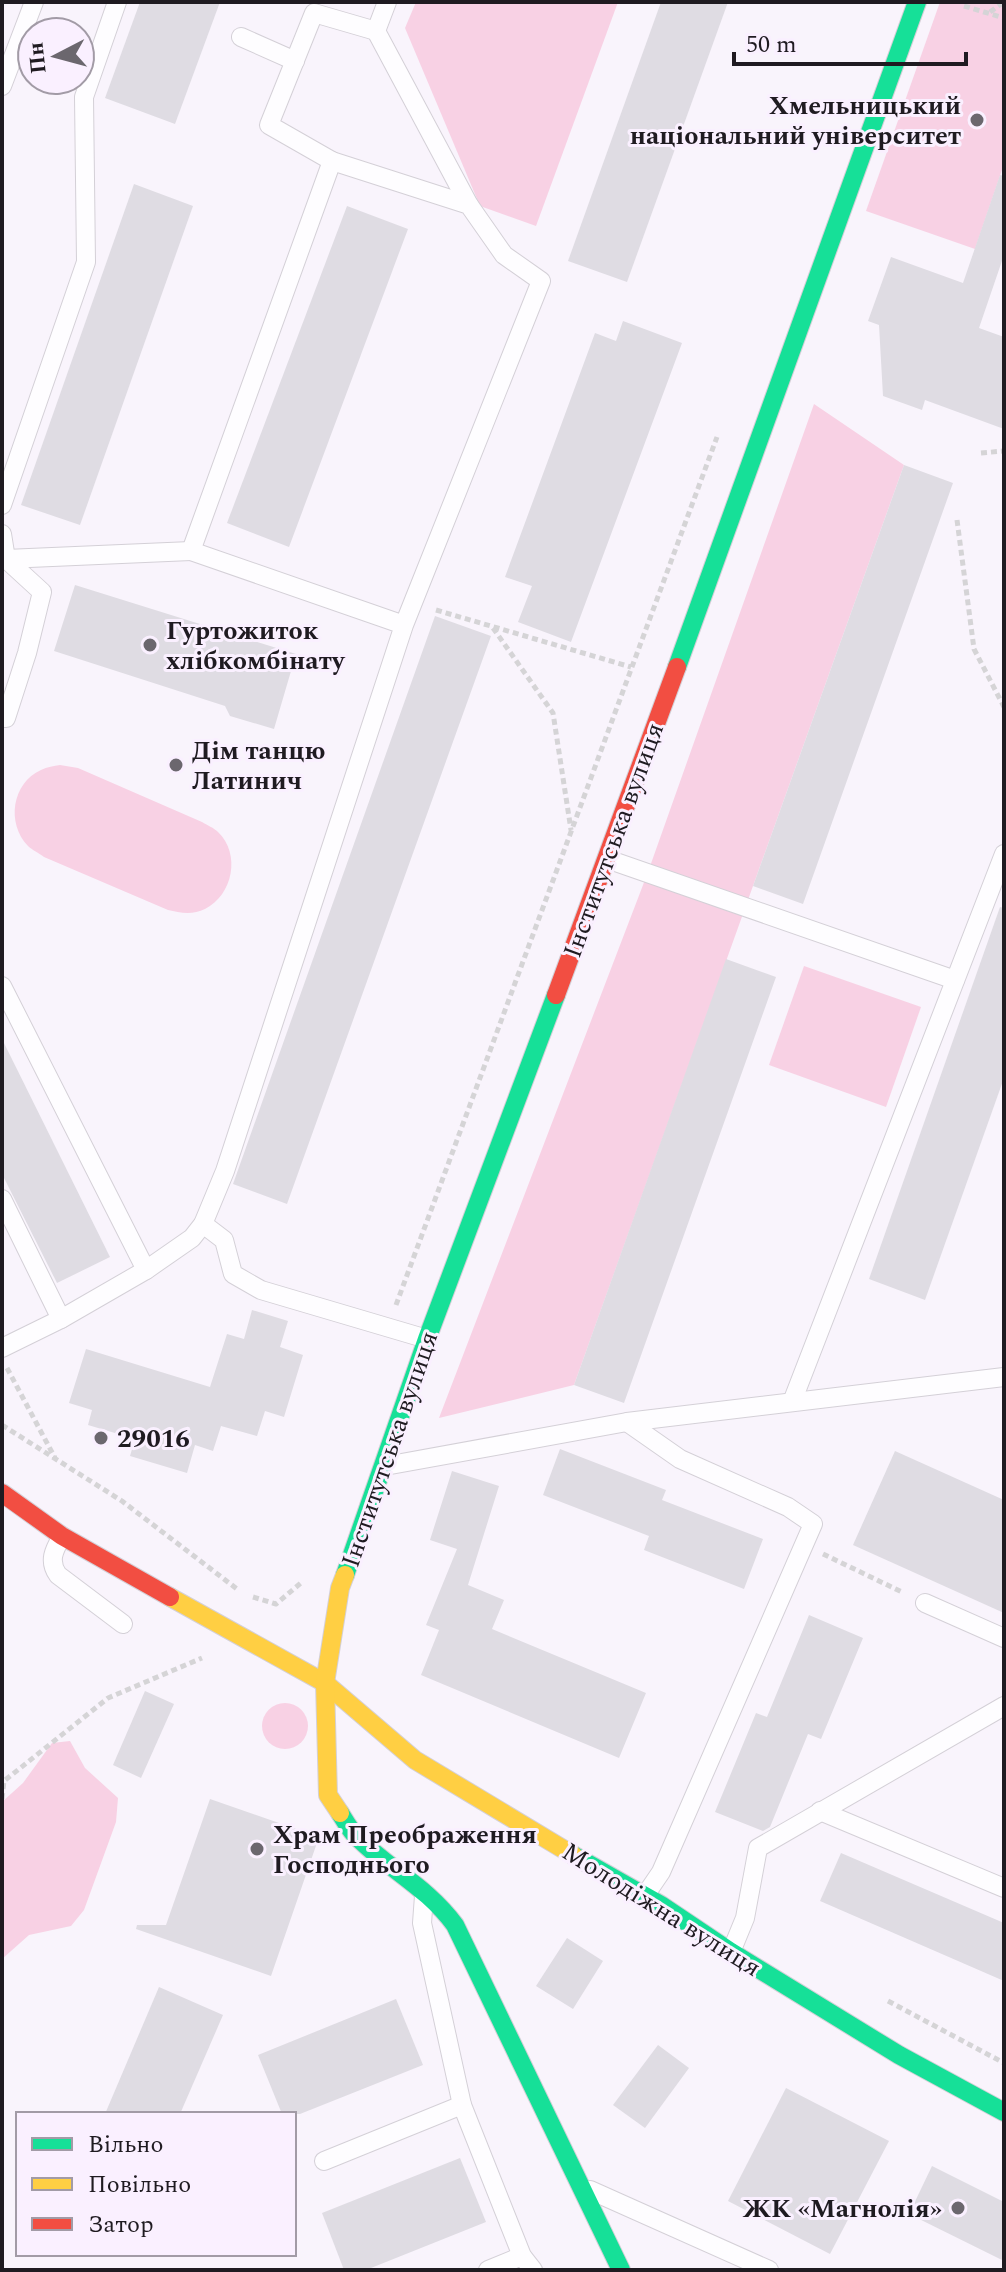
<svg xmlns="http://www.w3.org/2000/svg" width="1006" height="2272" viewBox="0 0 1006 2272" font-family="Spectral,serif">
<style>
.green{fill:#f8d1e4}
.building{fill:#dfdce3}
.lines{fill:none;stroke-linecap:round;stroke-linejoin:round}
.lane-casing{stroke:#d4d0d7;stroke-width:20}
.fast-casing{stroke:#d4d0d7;stroke-width:20}
.slow-casing{stroke:#d4d0d7;stroke-width:20}
.jam-casing{stroke:#d4d0d7;stroke-width:20}
.path{stroke:#d5d4d6;stroke-width:5;stroke-dasharray:6 4;stroke-linecap:butt}
.lane{stroke:#fefdff;stroke-width:18}
.fast{stroke:#16e098;stroke-width:18}
.slow{stroke:#ffcf43;stroke-width:18}
.jam{stroke:#f24e42;stroke-width:18}
.poi-dot{fill:#6b676e;stroke:#faf0ff;stroke-width:3}
.labels{text-anchor:middle;stroke-width:6;stroke-linejoin:round;paint-order:stroke}
.poi-label{font-size:26px;font-weight:bold;fill:#1f1b21;stroke:#faf0ff;text-anchor:start}
.street-label{font-size:26px;fill:#1f1b21;stroke:#faf0ff}
</style>
<rect width="100%" height="100%" fill="#f9f4fc"/>
<g class="green">
<path d="M416,2H618L536,226L480,206L405,28Z"/>
<path d="M940,2H1004V164L975,249L866,211Z"/>
<path d="M814,404L904,465L574,1385L439,1418L648,872Z"/>
<path d="M60,765L78,768L202,822C207,825 214,828 218,832C241,854 233,895 205,909C193,915 180,913 168,910L44,857C39,853 32,850 28,846C6,823 12,783 41,770C47,767 54,766 60,765Z"/>
<path d="M804,966L921,1007L886,1107L769,1065Z"/>
<circle cx="285" cy="1726" r="23"/>
<path d="M70,1741L85,1768L118,1798L116,1822L84,1910L71,1926L29,1935L2,1959V1802L23,1783L52,1743Z"/>
</g>
<g class="building">
<path d="M140,2H220L175,124L105,98Z"/>
<path d="M661,2H728L627,282L568,261Z"/>
<path d="M1000,175L1004,176V255L979,328L1004,337V429L925,400L922,410L883,396L879,325L868,321L891,257L963,283Z"/>
<path d="M134,184L193,206L80,525L21,505Z"/>
<path d="M347,206L408,229L289,547L227,523Z"/>
<path d="M623,321L682,343L571,642L518,622L532,586L505,577L595,333L616,341Z"/>
<path d="M904,465L953,483L803,904L753,886Z"/>
<path d="M75,585L296,654L274,729L230,716L225,706L54,651Z"/>
<path d="M435,616L491,636L287,1204L233,1184Z"/>
<path d="M1000,907L1004,908V1078L925,1300L869,1279Z"/>
<path d="M726,959L776,977L624,1403L574,1385Z"/>
<path d="M2,1039L110,1257L57,1283L2,1174Z"/>
<path d="M252,1310L288,1321L280,1347L303,1355L284,1417L265,1411L257,1436L221,1426L213,1451L195,1445L187,1473L130,1456L135,1439L88,1425L92,1410L69,1403L86,1349L210,1387L227,1334L244,1339Z"/>
<path d="M560,1449L666,1490L662,1500L763,1539L744,1589L644,1550L649,1536L543,1495Z"/>
<path d="M895,1451L1004,1500V1613L853,1545Z"/>
<path d="M452,1471L499,1486L468,1585L504,1600L492,1629L646,1693L619,1758L421,1675L439,1630L426,1625L457,1549L430,1540Z"/>
<path d="M809,1615L863,1638L821,1739L808,1734L770,1827L763,1831L715,1812L756,1713L767,1717Z"/>
<path d="M145,1691L174,1704L141,1778L113,1765Z"/>
<path d="M210,1799L319,1837L271,1976L136,1929L137,1925H166Z"/>
<path d="M841,1853L1004,1923V1981L820,1901Z"/>
<path d="M567,1938L603,1961L573,2009L536,1986Z"/>
<path d="M159,1987L223,2015L180,2114H105Z"/>
<path d="M396,1999L423,2065L300,2114H282L258,2055Z"/>
<path d="M658,2045L689,2068L645,2128L613,2105Z"/>
<path d="M786,2088L889,2141L830,2254L728,2201Z"/>
<path d="M460,2158L486,2222L366,2270H344L322,2213Z"/>
<path d="M932,2166L1004,2202V2261L909,2214Z"/>
</g>
<g class="lines">
<defs>
<g id="lane">
<path d="M387,2L376,31L469,205"/>
<path d="M241,37L295,61"/>
<path d="M2,86L34,2"/>
<path d="M332,161L269,125L314,13L376,31"/>
<path d="M2,505L86,262L84,97L117,2"/>
<path d="M2,534L6,559L42,592L27,653L6,718H2"/>
<path d="M6,559L191,551"/>
<path d="M607,859L955,980"/>
<path d="M2,986L146,1270"/>
<path d="M2,1199L61,1319"/>
<path d="M203,1224L224,1240L233,1274L261,1290L427,1339"/>
<path d="M2,1348L61,1319L146,1270L192,1238L203,1224L225,1171L404,625L541,281L504,255L469,205L332,161L191,551L404,625"/>
<path d="M792,1402L1004,854"/>
<path d="M627,1422L680,1459L788,1507L813,1524L661,1872L644,1897"/>
<path d="M385,1466L627,1422L1004,1377"/>
<path d="M62,1536C54,1550 48,1561 58,1575L123,1624"/>
<path d="M925,1603L1004,1638"/>
<path d="M820,1811L1004,1888"/>
<path d="M424,1896L422,1923L462,2105L522,2256L533,2270"/>
<path d="M731,1952L745,1918L758,1848L1004,1706"/>
<path d="M324,2161L462,2105"/>
<path d="M590,2190L769,2270"/>
<path d="M488,2270L522,2256"/>
</g>
<g id="fast">
<path d="M677,667L917,2"/>
<path d="M345,1575L427,1339L556,995"/>
<path d="M340,1813C345,1821 351,1832 358,1838C390,1870 427,1887 455,1925L621,2270"/>
<path d="M573,1855L661,1905L731,1952L899,2055L1004,2112"/>
</g>
<g id="slow">
<path d="M170,1597L325,1683L415,1760L573,1855"/>
<path d="M340,1813L328,1795L325,1683L340,1588L345,1575"/>
</g>
<g id="jam">
<path d="M556,995L677,667"/>
<path d="M2,1493L62,1536L170,1597"/>
</g>
</defs>
<use href="#lane" class="lane-casing"/>
<use href="#fast" class="fast-casing"/>
<use href="#slow" class="slow-casing"/>
<use href="#jam" class="jam-casing"/>
<g class="path">
<path d="M964,6L1004,18"/>
<path d="M990,12L1004,2"/>
<path d="M981,453L1004,451"/>
<path d="M957,520L974,649L1004,707"/>
<path d="M436,610L631,667"/>
<path d="M493,628L553,713L571,830"/>
<path d="M396,1305L717,437"/>
<path d="M7,1368L55,1458"/>
<path d="M2,1425L122,1501L237,1589"/>
<path d="M823,1554L904,1593"/>
<path d="M253,1597L276,1604L302,1582"/>
<path d="M2,1799L4,1781L108,1698L202,1658"/>
<path d="M888,2001L1004,2063"/>
</g>
<use href="#lane" class="lane"/>
<use href="#fast" class="fast"/>
<use href="#slow" class="slow"/>
<use href="#jam" class="jam"/>
</g>
<g class="poi-dot">
<circle cx="977" cy="120" r="8"/>
<circle cx="150" cy="645" r="8"/>
<circle cx="176" cy="765" r="8"/>
<circle cx="101" cy="1438" r="8"/>
<circle cx="257" cy="1849" r="8"/>
<circle cx="958" cy="2208" r="8"/>
</g>
<g class="labels">
<g class="poi-label">
<text x="961" y="114" text-anchor="end">Хмельницький<tspan x="961" dy="30">національний університет</tspan></text>
<text x="166" y="639">Гуртожиток<tspan x="166" dy="30">хлібкомбінату</tspan></text>
<text x="192" y="759">Дім танцю<tspan x="192" dy="30">Латинич</tspan></text>
<text x="117" y="1447">29016</text>
<text x="273" y="1843">Храм Преображення<tspan x="273" dy="30">Господнього</tspan></text>
<text x="942" y="2217" text-anchor="end">ЖК «Магнолія»</text>
</g>
<g class="street-label">
<text transform="translate(613 840) rotate(-70)" y="9">Інститутська вулиця</text>
<text transform="translate(389 1449) rotate(-71)" y="9">Інститутська вулиця</text>
<text transform="translate(662 1909) rotate(32)" y="9">Молодіжна вулиця</text>
</g>
</g>
<rect width="1006" height="2272" fill="none" stroke="#1f1b21" stroke-width="8"/>
<rect x="16" y="2112" width="280" height="144" fill="#faf0ff" stroke="#a29ba6" stroke-width="2"/>
<rect x="32" y="2138" width="40" height="12" fill="#16e098" stroke="#a29ba6" stroke-width="2"/>
<text x="88" y="2152" font-size="24" fill="#1f1b21">Вільно</text>
<rect x="32" y="2178" width="40" height="12" fill="#ffcf43" stroke="#a29ba6" stroke-width="2"/>
<text x="88" y="2192" font-size="24" fill="#1f1b21">Повільно</text>
<rect x="32" y="2218" width="40" height="12" fill="#f24e42" stroke="#a29ba6" stroke-width="2"/>
<text x="88" y="2232" font-size="24" fill="#1f1b21">Затор</text>
<g transform="translate(56 56) rotate(264)"><circle r="38" fill="#faf0ff" stroke="#a29ba6" stroke-width="2"/>
<path d="M0-6L14 30L0 20L-14 30Z" fill="#6b676e"/>
<text y="-12" font-size="22" font-weight="bold" text-anchor="middle" fill="#1f1b21">Пн</text>
</g>
<path d="M734 52v12h232v-12" fill="none" stroke="#1f1b21" stroke-width="4"/>
<text x="746" y="52" font-size="24" fill="#1f1b21" stroke="#faf0ff" stroke-width="6" paint-order="stroke">50 m</text>
</svg>
